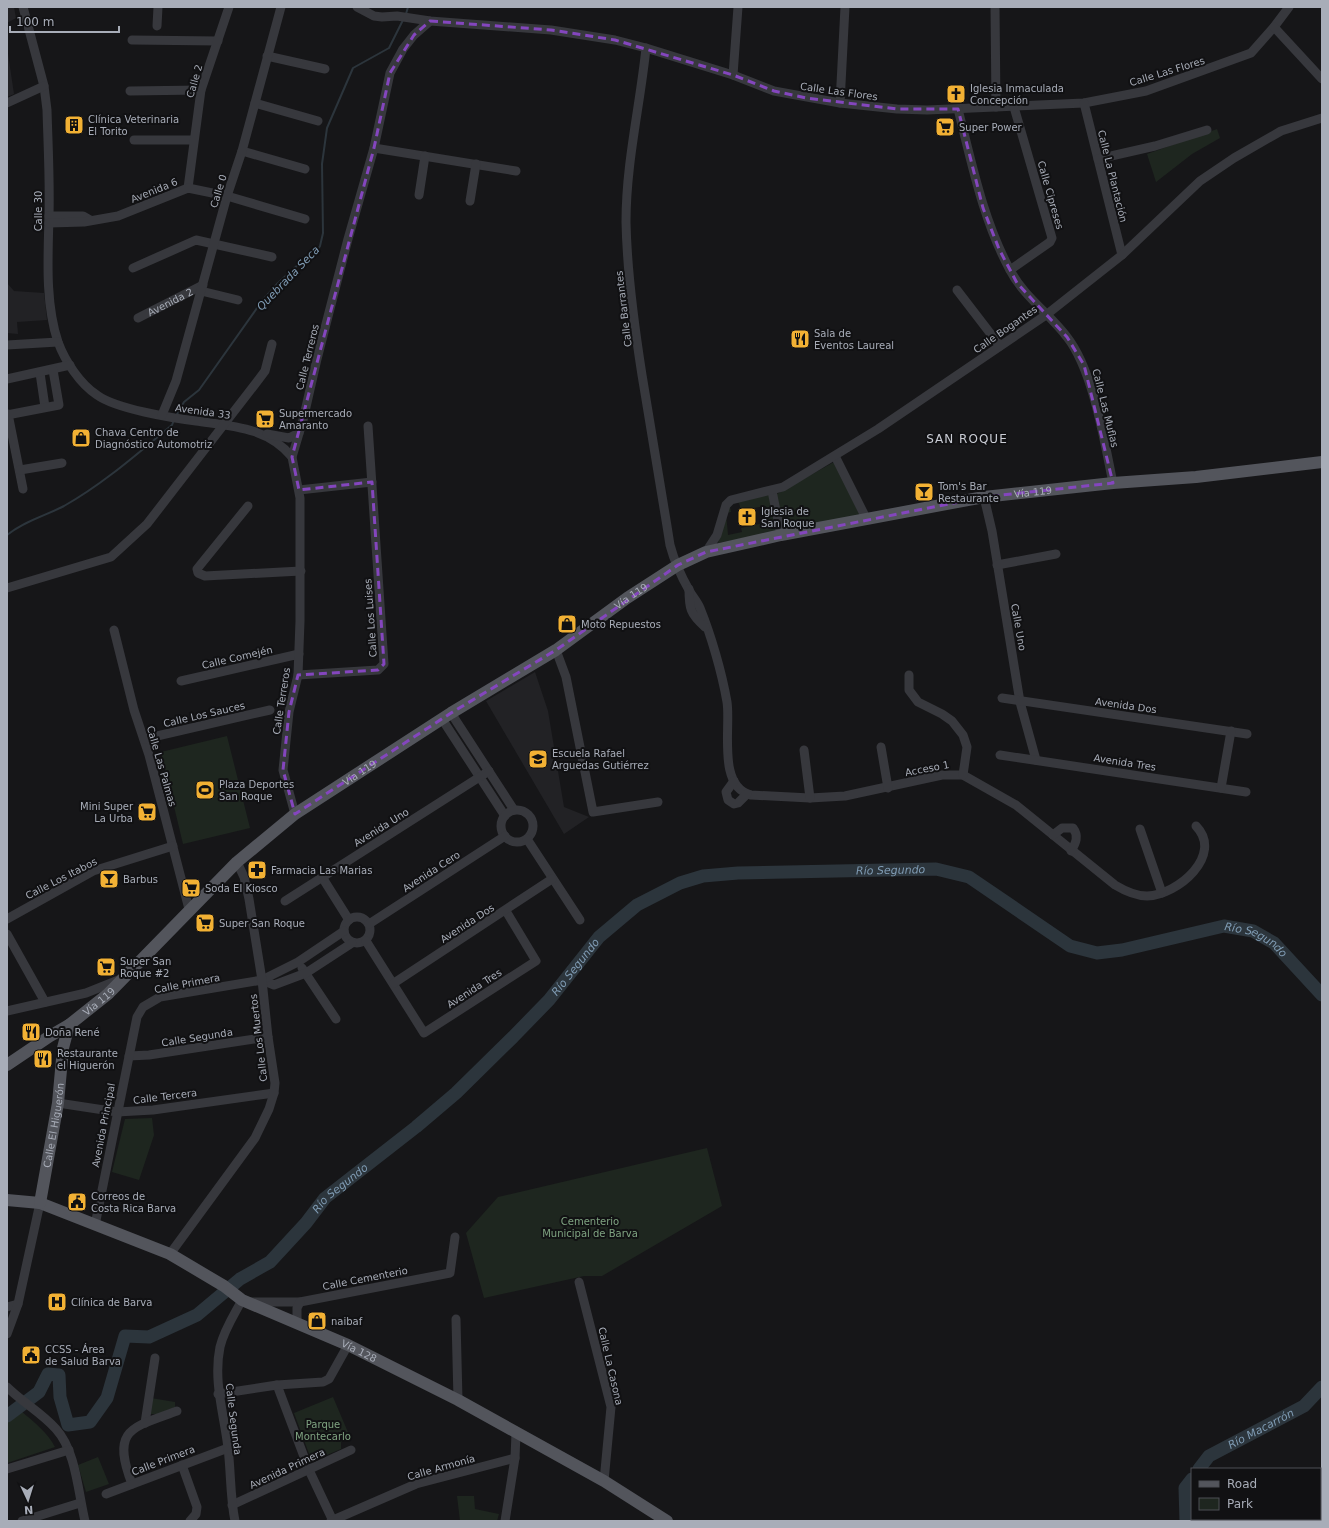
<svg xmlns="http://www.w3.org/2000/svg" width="1329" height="1528" viewBox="0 0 1329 1528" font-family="'DejaVu Sans',sans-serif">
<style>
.built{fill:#222225}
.green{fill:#1e261f;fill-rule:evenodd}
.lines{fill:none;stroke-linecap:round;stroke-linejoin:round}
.stream{stroke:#2c353c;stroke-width:2}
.river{stroke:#2c353c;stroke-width:13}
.minor{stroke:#37383d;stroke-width:9}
.major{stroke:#53555c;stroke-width:12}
.marked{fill:none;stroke:#8446be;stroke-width:3;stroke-dasharray:8 5;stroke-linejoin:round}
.labels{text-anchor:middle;stroke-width:4;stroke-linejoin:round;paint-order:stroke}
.street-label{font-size:10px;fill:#a8adb8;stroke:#111113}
.poi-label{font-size:10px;fill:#a8adb8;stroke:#111113;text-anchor:start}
.park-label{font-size:10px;fill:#7fa381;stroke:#111113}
.water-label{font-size:11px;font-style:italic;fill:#7f9bb3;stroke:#111113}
.quarter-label{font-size:12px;letter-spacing:1px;fill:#c9ccd4;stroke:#111113}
</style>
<rect width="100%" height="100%" fill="#161618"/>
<g class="built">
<path d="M7,7H14L16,18L7,23Z"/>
<path d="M7,47L14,94L7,97Z"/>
<path d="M7,283L14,291L44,293L47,320L17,322L18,334L7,333Z"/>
<path d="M535,672L548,711L564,807L589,817L564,834L486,701Z"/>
</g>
<g class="green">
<path d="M1217,129L1220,138L1192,154L1156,182L1147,154Z"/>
<path d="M834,462L860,515L782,530L775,495Z"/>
<path d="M769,494L776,532L718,543L726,509L729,503ZM733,503H739L741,510L766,506L769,522L741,528L742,532L728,535L726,513L731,512L730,507Z"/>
<path d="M227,736L250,828L183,844L161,752Z"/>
<path d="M152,1118L154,1135L139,1180L112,1172L125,1119Z"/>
<path d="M707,1148L722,1206L602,1276H584L484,1298L466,1233L498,1197Z"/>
<path d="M333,1397L350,1437L341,1442V1449L315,1460L311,1459L294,1413Z"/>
<path d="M151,1398L175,1402V1407L159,1414H150Z"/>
<path d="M22,1412C34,1422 47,1432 55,1447L7,1463V1421Z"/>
<path d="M98,1457L109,1484L86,1492L78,1465Z"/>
<path d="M457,1496H474L475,1509L499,1514L497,1521H460Z"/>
</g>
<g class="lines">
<g class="stream">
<path d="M406,14L408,7"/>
<path d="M176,416L184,402L199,390L262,301L278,283L300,263L315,254L320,246L323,233L322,164L327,128L353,68L389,48L403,20"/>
<path d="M7,535C24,521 45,516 64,506C103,484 137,454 172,425L174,420"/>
</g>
<g class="river">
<path id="s1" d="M7,1416L39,1392L48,1374L59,1375L60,1397L68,1425L90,1422L107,1398L125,1336L149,1337L197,1315L240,1279L270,1262L306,1223L325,1198L416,1127L456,1093L513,1037L549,1000L599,937L637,905L680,883L703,876L738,873L936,869L969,877L1070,946L1097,953L1122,950L1224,926L1253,931L1274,943L1322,995"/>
<path id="s2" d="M1199,1469L1209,1456L1304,1406L1322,1387"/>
<path d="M1186,1521L1185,1488L1192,1479"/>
</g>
<g class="minor">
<path d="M23,7L44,86L47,110C48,145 50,181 49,216C48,257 45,303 58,342C65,361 80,384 97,395C116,409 172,418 196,421C231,426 268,427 292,457"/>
<path d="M357,7L374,16L382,17L397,16L430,21L551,30L615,40L646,48L733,75L774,91L840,103L897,109L927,110L1084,103L1146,91L1251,53L1274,27L1289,7"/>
<path d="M995,7L996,107"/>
<path d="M157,26L158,7"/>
<path d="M1274,27L1322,79"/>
<path d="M132,40L218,41"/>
<path d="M646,48C640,106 626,163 626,222C627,273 634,324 642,375C651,431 661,488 670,545C674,560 681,576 689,590C692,596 697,601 700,608C711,635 722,673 727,702C731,727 717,787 751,795L810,798L845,796L942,775H963L1016,805L1115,885C1125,891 1136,896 1147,896C1178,895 1224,855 1196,826"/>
<path d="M267,56L325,69"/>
<path d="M733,75L738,7"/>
<path d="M130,91L201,90"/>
<path d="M7,103L44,86"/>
<path d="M255,103L318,121"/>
<path d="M840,103L845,7"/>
<path d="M1084,103L1122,255"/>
<path d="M958,109C972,164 983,220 1010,270C1024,297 1049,313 1067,337C1093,370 1104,440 1113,483"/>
<path d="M134,140H193"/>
<path d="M374,148L516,171"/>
<path d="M242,151L305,169"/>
<path d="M1098,159L1155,146L1207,130"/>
<path d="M188,188L201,90L229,7"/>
<path d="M419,195L425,156"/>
<path d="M470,201L476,164"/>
<path d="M49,216H83L90,220"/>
<path d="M49,223L84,222L118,216L188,188L227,196L305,219"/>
<path d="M133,268L196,240L272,257"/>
<path d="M1010,270L1050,242L1052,238L1014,107"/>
<path d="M957,290L1000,346"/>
<path d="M201,291L238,300"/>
<path id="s3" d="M138,318L203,285"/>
<path d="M7,345L58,342"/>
<path d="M40,373L45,407"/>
<path d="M7,379L70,365"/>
<path d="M8,414L23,489"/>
<path d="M7,415L59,405L53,370"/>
<path d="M162,415L176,381L227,196L242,151L281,7"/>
<path d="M267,434L289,438L299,433"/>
<path d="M835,456L866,518"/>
<path d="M20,470L62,463"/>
<path d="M299,490L372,482"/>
<path d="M772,491L781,535"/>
<path d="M984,497L992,531L1020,702L1036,760"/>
<path d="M248,506L197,569L198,573L205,576L301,571"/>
<path d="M706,552L717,535L726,505L731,500L783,487L878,429L1046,315L1122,255L1200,181L1234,158L1281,131L1322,118"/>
<path d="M997,565L1056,554"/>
<path d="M7,588L111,557L147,524L256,383L265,371L272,344"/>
<path d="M689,589C689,608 690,614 705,627"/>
<path d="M114,630L134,710L149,755L189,909"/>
<path d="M556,650L566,677L593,812L658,802"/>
<path d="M298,675L378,670L384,664L368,426"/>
<path d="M909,675V690L918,702L942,714L952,721L963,735L967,747L963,775"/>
<path d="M181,681L299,654"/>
<path d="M1002,698L1247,734"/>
<path d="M451,713L514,810"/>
<path d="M442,719L505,816"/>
<path d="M144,739L270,710"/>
<path d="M881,747L888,788"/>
<path d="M804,750L810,798"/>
<path d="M1000,755L1246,792"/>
<path d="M734,781L726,792L728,800L734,804L738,803L747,794"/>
<path d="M1221,788L1231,731"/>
<circle cx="517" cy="826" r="16"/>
<path d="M295,814L283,770L289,712L298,675L300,621V498L292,457L303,420L317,359L348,239L374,148L390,73L403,49L414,35L430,21"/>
<path d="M1140,829L1162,893"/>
<path d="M1053,835L1062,828H1073C1079,836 1076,843 1071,851"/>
<path d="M527,839L580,920"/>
<path d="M322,877L349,920"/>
<path d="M285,901L489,771"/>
<circle cx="357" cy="930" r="13"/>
<path d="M7,919L93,871L173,846"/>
<path d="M369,924L505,836"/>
<path d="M7,934L45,1002"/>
<path d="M366,941L424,1033L536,961L506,911"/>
<path d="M302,968L336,1019"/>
<path d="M262,980L274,985L306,973L352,943"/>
<path d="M394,983L552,879"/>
<path d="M7,1011L86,993L121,979"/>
<path d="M129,1056L149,1055L268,1037"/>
<path d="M58,1103L117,1112L153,1110L274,1093"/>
<path d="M95,1225L137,1017L143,1007L160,997L262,980L298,962L344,931"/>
<path d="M170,1254L255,1138L269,1109L274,1093L275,1083L268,1037L262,980L249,899L244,877L237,862"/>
<path d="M579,1282L611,1407L604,1481"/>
<path d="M250,1302H300L450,1273L455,1237"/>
<path d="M7,1307L18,1304"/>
<path d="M456,1319L458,1400"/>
<path d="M297,1322V1308L300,1302"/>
<path d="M7,1334L18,1304L40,1203"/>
<path d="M277,1385L309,1470L333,1521"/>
<path d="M7,1387C22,1402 42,1413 56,1429C76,1451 78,1492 85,1521"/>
<path d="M218,1394L277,1385L323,1382L329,1379L348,1345"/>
<path d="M145,1423L155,1358"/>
<path d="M182,1465L197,1507L196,1514L190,1521"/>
<path d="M7,1469L69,1450"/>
<path d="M132,1484C111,1429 131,1428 177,1411"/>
<path d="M106,1494L228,1448"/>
<path d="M232,1505L351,1450"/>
<path d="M22,1521L80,1503"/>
<path d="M235,1521C230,1497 231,1472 228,1448C224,1414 213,1381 220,1347C224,1330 234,1315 242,1300"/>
<path d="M331,1521L416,1484L515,1458"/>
<path d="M505,1521L515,1458L516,1433"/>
</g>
<g class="major">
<path id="s4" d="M7,1065L50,1036L69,1025L108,994L237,862L295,814L451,713L556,650L627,598L678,565L706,552L781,535L984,497L1113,483L1196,477L1322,462"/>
<path id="s5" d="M7,1200L40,1203L170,1254L224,1286L242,1300L348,1345L458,1400L604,1481L667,1521"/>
<path id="s6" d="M40,1203L58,1103L63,1048L69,1025"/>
</g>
</g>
<path class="marked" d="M430,21L551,30L615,40L733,75L774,91L806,98L897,109H958L983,208L999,249L1017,283L1067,337L1084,365L1113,483L984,497L706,552L678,565L556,650L451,713L295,814L283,770L289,712L298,675L378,670L384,664L372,482L299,490L292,457L374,148L390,73L414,35Z"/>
<defs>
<symbol id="church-square" viewBox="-11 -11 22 22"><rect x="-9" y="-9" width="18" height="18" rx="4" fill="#f2b134" stroke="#111113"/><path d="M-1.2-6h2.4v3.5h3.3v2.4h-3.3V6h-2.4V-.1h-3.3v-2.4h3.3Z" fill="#111"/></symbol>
<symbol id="building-square" viewBox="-11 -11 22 22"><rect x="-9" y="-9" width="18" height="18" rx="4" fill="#f2b134" stroke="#111113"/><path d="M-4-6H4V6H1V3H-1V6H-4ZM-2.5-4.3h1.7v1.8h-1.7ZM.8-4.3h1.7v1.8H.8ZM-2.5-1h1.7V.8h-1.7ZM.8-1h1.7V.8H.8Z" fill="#111"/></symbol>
<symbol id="supermarket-square" viewBox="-11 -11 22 22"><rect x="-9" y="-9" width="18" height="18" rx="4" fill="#f2b134" stroke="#111113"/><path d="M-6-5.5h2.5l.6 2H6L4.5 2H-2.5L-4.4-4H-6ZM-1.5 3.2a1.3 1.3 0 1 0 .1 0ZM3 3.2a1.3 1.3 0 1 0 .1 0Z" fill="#111"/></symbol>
<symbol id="restaurant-square" viewBox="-11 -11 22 22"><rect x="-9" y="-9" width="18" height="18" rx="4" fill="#f2b134" stroke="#111113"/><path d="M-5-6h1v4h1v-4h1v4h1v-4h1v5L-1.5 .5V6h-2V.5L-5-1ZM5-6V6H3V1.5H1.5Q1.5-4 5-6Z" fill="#111"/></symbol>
<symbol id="shop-square" viewBox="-11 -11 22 22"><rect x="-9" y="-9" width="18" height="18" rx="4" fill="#f2b134" stroke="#111113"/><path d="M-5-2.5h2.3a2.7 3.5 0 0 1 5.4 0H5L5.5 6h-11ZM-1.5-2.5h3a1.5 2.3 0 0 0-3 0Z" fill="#111"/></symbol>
<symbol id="bar-square" viewBox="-11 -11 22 22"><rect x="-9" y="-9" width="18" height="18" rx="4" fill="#f2b134" stroke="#111113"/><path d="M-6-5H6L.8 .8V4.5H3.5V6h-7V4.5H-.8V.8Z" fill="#111"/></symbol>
<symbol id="school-square" viewBox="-11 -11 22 22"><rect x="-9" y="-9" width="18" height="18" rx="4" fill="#f2b134" stroke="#111113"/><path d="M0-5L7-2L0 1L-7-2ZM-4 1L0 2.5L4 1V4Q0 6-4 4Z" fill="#111"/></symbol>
<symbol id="stadium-square" viewBox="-11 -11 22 22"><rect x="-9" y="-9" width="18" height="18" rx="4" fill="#f2b134" stroke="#111113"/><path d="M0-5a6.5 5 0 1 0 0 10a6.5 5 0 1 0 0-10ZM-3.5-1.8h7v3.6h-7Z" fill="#111"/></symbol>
<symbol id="pharmacy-square" viewBox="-11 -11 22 22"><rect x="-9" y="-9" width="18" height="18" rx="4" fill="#f2b134" stroke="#111113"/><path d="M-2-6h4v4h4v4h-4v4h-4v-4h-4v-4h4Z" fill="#111"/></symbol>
<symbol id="civic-square" viewBox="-11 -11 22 22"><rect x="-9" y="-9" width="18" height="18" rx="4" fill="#f2b134" stroke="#111113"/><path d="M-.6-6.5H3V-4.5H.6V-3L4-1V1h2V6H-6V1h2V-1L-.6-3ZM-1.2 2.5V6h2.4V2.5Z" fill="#111"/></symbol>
<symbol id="hospital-square" viewBox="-11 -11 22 22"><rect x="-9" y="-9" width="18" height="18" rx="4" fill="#f2b134" stroke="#111113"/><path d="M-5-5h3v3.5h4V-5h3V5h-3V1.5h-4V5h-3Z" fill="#111"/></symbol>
</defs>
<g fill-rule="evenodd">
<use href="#church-square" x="945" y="83" width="22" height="22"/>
<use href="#building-square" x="63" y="114" width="22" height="22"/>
<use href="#supermarket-square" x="934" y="116" width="22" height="22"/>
<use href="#restaurant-square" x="789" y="328" width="22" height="22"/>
<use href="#supermarket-square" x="254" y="408" width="22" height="22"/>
<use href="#shop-square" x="70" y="427" width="22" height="22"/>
<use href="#bar-square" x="913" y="481" width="22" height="22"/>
<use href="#church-square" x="736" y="506" width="22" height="22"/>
<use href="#shop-square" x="556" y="613" width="22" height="22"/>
<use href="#school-square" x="527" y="748" width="22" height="22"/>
<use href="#stadium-square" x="194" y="779" width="22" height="22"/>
<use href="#supermarket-square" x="136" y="801" width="22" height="22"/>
<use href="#pharmacy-square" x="246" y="859" width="22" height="22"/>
<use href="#bar-square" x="98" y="868" width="22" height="22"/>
<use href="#supermarket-square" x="180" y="877" width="22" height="22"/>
<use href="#supermarket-square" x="194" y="912" width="22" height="22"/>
<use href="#supermarket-square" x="95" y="956" width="22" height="22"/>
<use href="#restaurant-square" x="20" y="1021" width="22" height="22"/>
<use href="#restaurant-square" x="32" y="1048" width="22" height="22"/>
<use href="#civic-square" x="66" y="1191" width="22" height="22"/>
<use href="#hospital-square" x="46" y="1291" width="22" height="22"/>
<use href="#shop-square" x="306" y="1310" width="22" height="22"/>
<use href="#civic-square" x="20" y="1344" width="22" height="22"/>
</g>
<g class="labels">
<g class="street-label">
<text transform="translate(1167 71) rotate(-17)" y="4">Calle Las Flores</text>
<text transform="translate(194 81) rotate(-74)" y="4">Calle 2</text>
<text transform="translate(839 91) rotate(8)" y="4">Calle Las Flores</text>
<text transform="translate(1113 176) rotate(76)" y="4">Calle La Plantación</text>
<text transform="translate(154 190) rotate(-22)" y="4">Avenida 6</text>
<text transform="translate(218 191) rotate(-73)" y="4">Calle 0</text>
<text transform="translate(1051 195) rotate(74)" y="4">Calle Cipreses</text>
<text transform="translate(38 211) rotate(-90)" y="4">Calle 30</text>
<text dy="4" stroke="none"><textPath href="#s3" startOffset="36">Avenida 2</textPath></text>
<text transform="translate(623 309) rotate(-97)" y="4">Calle Barrantes</text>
<text transform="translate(1005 329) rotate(-35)" y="4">Calle Bogantes</text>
<text transform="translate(307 357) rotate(-76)" y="4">Calle Terreros</text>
<text transform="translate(1106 408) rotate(76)" y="4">Calle Las Muflas</text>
<text transform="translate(203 411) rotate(8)" y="4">Avenida 33</text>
<text dy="4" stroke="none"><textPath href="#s4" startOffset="1204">Vía 119</textPath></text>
<text dy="4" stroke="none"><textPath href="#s4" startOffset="784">Vía 119</textPath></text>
<text transform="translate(370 618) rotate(-94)" y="4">Calle Los Luises</text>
<text transform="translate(1019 627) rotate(80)" y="4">Calle Uno</text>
<text transform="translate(237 657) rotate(-13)" y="4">Calle Comején</text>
<text transform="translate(281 701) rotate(-81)" y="4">Calle Terreros</text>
<text transform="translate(1126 705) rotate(8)" y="4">Avenida Dos</text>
<text transform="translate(204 714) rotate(-13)" y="4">Calle Los Sauces</text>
<text transform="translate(1125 762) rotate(9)" y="4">Avenida Tres</text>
<text transform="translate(162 766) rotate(74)" y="4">Calle Las Palmas</text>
<text transform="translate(927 768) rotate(-11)" y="4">Acceso 1</text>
<text dy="4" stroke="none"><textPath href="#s4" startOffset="460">Vía 119</textPath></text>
<text transform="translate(381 827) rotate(-32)" y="4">Avenida Uno</text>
<text transform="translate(431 871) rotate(-33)" y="4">Avenida Cero</text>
<text transform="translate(61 878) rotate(-27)" y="4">Calle Los Itabos</text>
<text transform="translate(467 923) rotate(-33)" y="4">Avenida Dos</text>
<text transform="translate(187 983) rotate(-11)" y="4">Calle Primera</text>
<text transform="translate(474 988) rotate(-33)" y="4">Avenida Tres</text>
<text dy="4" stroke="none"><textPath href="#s4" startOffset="112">Vía 119</textPath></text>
<text transform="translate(197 1037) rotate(-9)" y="4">Calle Segunda</text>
<text transform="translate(258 1038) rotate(-97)" y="4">Calle Los Muertos</text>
<text transform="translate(165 1096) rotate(-7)" y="4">Calle Tercera</text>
<text transform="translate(103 1125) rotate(-79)" y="4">Avenida Principal</text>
<text dy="4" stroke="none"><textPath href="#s6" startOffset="79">Calle El Higuerón</textPath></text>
<text transform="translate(365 1278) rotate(-11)" y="4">Calle Cementerio</text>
<text dy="4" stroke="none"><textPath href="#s5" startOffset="386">Vía 128</textPath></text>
<text transform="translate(611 1366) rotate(77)" y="4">Calle La Casona</text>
<text transform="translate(234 1419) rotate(83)" y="4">Calle Segunda</text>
<text transform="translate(163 1460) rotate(-21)" y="4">Calle Primera</text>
<text transform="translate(441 1467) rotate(-16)" y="4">Calle Armonía</text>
<text transform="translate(287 1468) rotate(-25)" y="4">Avenida Primera</text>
</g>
<g class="poi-label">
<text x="970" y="92">Iglesia Inmaculada<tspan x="970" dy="12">Concepción</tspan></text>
<text x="88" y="123">Clínica Veterinaria<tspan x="88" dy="12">El Torito</tspan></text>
<text x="959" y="131">Super Power</text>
<text x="814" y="337">Sala de<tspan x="814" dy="12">Eventos Laureal</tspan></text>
<text x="279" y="417">Supermercado<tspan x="279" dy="12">Amaranto</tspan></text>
<text x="95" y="436">Chava Centro de<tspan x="95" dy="12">Diagnóstico Automotriz</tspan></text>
<text x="938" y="490">Tom's Bar<tspan x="938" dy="12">Restaurante</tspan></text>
<text x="761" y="515">Iglesia de<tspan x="761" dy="12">San Roque</tspan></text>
<text x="581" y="628">Moto Repuestos</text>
<text x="552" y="757">Escuela Rafael<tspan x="552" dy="12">Arguedas Gutiérrez</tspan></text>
<text x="219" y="788">Plaza Deportes<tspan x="219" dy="12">San Roque</tspan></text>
<text x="133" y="810" text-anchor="end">Mini Super<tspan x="133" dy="12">La Urba</tspan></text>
<text x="271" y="874">Farmacia Las Marias</text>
<text x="123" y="883">Barbus</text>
<text x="205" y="892">Soda El Kiosco</text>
<text x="219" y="927">Super San Roque</text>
<text x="120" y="965">Super San<tspan x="120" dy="12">Roque #2</tspan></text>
<text x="45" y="1036">Doña René</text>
<text x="57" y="1057">Restaurante<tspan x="57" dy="12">el Higuerón</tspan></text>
<text x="91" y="1200">Correos de<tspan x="91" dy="12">Costa Rica Barva</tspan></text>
<text x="71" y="1306">Clínica de Barva</text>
<text x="331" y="1325">naibaf</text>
<text x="45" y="1353">CCSS - Área<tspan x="45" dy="12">de Salud Barva</tspan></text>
</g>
<g class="park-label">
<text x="590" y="1225">Cementerio<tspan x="590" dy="12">Municipal de Barva</tspan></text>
<text x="323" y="1428">Parque<tspan x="323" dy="12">Montecarlo</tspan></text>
</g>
<g class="water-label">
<text transform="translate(288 278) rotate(-46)" y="4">Quebrada Seca</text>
<text dy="4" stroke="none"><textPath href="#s1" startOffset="1180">Río Segundo</textPath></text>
<text dy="4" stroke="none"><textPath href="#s1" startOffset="1575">Río Segundo</textPath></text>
<text dy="4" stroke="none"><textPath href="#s1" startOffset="832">Río Segundo</textPath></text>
<text dy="4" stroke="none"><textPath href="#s1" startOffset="508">Río Segundo</textPath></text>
<text dy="4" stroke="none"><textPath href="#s2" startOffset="75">Río Macarrón</textPath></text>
</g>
<g class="quarter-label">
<text x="967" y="443">SAN ROQUE</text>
</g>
</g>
<rect width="1329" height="1528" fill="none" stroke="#a8adb8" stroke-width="16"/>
<rect x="1191" y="1468" width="130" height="52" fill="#111113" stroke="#4d4f55"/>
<rect x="1199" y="1481" width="20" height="6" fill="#53555c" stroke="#4d4f55"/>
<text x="1227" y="1488" font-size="12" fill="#a8adb8">Road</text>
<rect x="1199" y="1498" width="20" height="12" fill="#1e261f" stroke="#4d4f55"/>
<text x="1227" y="1508" font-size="12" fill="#a8adb8">Park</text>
<g transform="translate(28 1500) rotate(176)" stroke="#111113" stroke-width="3" paint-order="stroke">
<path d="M0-3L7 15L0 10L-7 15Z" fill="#a8adb8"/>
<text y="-6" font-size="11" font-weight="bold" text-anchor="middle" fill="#a8adb8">N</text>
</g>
<path d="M10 26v6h109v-6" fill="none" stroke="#a8adb8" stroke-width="2"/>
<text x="16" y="26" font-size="12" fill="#a8adb8" stroke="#111113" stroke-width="3" paint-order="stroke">100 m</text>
</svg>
